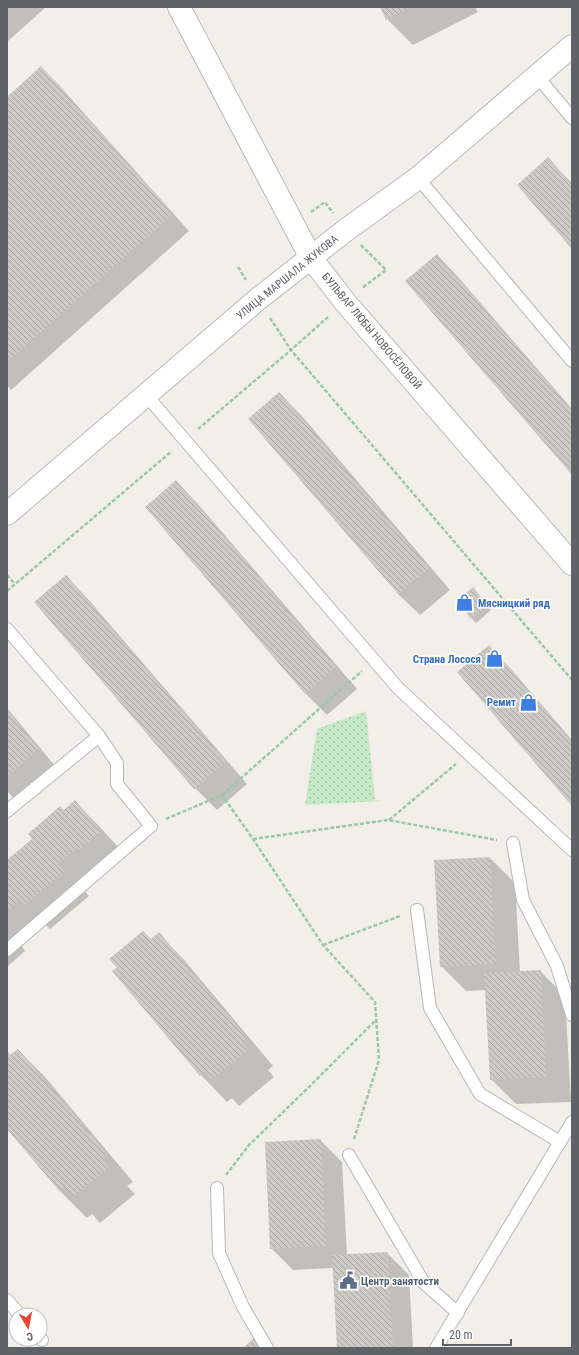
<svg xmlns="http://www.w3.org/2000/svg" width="579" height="1355" viewBox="0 0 579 1355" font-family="'Roboto Condensed',sans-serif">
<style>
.park{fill:url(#park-dots)}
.shadow{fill:#0003}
.building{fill:url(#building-back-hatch)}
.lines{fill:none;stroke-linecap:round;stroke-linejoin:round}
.lane-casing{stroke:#b5b8bc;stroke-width:14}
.secondary-casing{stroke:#b6babf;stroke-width:24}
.path{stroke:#9cc7a9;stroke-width:2.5;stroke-dasharray:4 2;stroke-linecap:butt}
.lane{stroke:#fff;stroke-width:12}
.secondary{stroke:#fff;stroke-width:22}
.labels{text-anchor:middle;stroke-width:3;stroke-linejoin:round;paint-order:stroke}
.street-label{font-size:11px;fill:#5f6368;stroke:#fff}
.shop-label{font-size:11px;font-weight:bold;fill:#366cbe;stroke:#fff;text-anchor:end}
.service-label{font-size:11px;font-weight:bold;fill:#4e5e75;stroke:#fff;text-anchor:start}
</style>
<defs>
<pattern id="park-dots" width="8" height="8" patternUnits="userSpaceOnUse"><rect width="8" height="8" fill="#c5e8c5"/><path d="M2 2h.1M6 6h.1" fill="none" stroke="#a3c0a4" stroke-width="1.8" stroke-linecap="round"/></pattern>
<pattern id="building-back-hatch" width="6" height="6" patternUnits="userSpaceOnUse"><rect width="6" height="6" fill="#cccac5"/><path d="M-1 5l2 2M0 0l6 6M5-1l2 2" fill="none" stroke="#a9a8a4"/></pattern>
</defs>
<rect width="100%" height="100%" fill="#f1efe8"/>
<path class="park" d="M366,711L375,800L381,801L305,805L317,729Z"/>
<g class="shadow">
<path d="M7,7H46L7,42Z"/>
<path d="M381,7H475L478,12L413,45L387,19Z"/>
<path d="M41,68L58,84L189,231L11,390L7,385V98Z"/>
<path d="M548,159L572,183V248Z"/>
<path d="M437,255L458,277L572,409V474Z"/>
<path d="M279,393L301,415L450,590L420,615L398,594Z"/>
<path d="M176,482L197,503L357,689L327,715L305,693Z"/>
<path d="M66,576L87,598L247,784L217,810L195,788Z"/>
<path d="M477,593L491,610L476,623L471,618Z"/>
<path d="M489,646L510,668L572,740V804Z"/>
<path d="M7,708L55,766L15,800L8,792L7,793Z"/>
<path d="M75,802L100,827L126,856L104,874L103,872L83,889L89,896L50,929L45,924L21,945L25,951L7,967V862Z"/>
<path d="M490,858L515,883L520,972L540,971L565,996L571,1102L516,1104L491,1079L486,990L466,991L441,966L435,861Z"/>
<path d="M159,934L185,961L273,1066L268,1070L274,1077L239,1106L232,1098L227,1102L201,1075L151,940Z"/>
<path d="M18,1050L45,1077L133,1182L127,1186L135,1194L100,1223L92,1214L87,1218L60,1191L7,1127V1052L11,1056Z"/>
<path d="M320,1140L342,1162L347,1255L387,1253L409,1275L413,1348H338L334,1268L293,1270L271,1248Z"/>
</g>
<g class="building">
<path d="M380,7H411L386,20Z"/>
<path d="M41,66L173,214L7,362V97Z"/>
<path d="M548,157L572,185V249L517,185Z"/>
<path d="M437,254L572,411V475L405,281Z"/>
<path d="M279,392L429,568L398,594L248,419Z"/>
<path d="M176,480L336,667L305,694L145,507Z"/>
<path d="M66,575L226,762L194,789L34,602Z"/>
<path d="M473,587L488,605L471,619L456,601Z"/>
<path d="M489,645L572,742V806L457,672Z"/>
<path d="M7,710L39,749L7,776Z"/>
<path d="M75,800L101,831L79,850L77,848L58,864L65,871L25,905L20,900L7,911V860L32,839L28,834L60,806L64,810Z"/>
<path d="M490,857L496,964L440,967L434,860Z"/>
<path d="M143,931L151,939L159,932L247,1038L242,1043L248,1050L212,1080L205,1072L200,1076L112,971L117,968L109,959Z"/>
<path d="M541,970L546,1077L490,1080L484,973Z"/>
<path d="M18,1049L107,1154L101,1159L109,1167L73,1197L65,1188L60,1192L7,1129V1051L10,1055Z"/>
<path d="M321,1139L326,1246L270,1249L265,1142Z"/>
<path d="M388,1252L393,1348H337L332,1255Z"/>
<path d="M254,1338L261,1348H243Z"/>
</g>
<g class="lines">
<defs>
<g id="lane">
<path d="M537,76L572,118"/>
<path d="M418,178L572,361"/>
<path d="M146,395L398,688L572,850"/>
<path d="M7,629L99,736L117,763V784L151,826L7,950"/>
<path d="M7,811L99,736"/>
<path d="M513,843L523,900L557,966L572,1015"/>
<path d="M417,910L430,1008L480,1094L560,1142"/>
<path d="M349,1155L424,1283L458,1313"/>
<path d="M217,1188L219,1253L243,1307L267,1348"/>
<path d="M7,1300L20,1315"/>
<path d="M40,1338L42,1340"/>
<path d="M436,1348L572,1122"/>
</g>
<g id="secondary">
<path d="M179,7L311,258L345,302L572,564"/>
<path d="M7,514L258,299L346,230L418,178L572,46"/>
</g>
</defs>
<use href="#lane" class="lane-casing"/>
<use href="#secondary" class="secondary-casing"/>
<g class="path">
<path d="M311,212L325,202L333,213"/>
<path d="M361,245L386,270L362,288"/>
<path d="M238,267L246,280"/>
<path d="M270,318L291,350L572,680"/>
<path d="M198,429L291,350L328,317"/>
<path d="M7,575L15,584"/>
<path d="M7,591L172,451"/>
<path d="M222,795L362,671"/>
<path d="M166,819L222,795L253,839L323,945L375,1002L379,1060L354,1139"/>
<path d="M389,820L456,764"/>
<path d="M253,839L388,820L497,840"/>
<path d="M323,945L400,916"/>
<path d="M226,1175L249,1145L310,1086L375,1021"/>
</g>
<use href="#lane" class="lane"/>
<use href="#secondary" class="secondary"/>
</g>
<defs>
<symbol id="shop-bare" viewBox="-9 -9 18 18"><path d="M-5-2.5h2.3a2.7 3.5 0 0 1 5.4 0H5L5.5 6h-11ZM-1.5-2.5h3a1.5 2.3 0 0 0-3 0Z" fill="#3f7fe0" stroke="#fff" stroke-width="2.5" paint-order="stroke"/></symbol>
<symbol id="civic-bare" viewBox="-9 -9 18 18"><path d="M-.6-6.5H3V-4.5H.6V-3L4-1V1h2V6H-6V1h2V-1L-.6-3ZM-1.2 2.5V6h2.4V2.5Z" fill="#5c6f8a" stroke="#fff" stroke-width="2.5" paint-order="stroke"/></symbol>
</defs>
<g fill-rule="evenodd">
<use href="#shop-bare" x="452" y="590" width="25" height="25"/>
<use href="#shop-bare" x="482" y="646" width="25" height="25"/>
<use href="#shop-bare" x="516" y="690" width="25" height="25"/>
<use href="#civic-bare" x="336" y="1268" width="25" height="25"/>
</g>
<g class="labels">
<g class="street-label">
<text transform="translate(287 277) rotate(-39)" y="4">УЛИЦА МАРШАЛА ЖУКОВА</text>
<text transform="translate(372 331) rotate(50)" y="4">БУЛЬВАР ЛЮБЫ НОВОСЁЛОВОЙ</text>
</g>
<g class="shop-label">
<text x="478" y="607" text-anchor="start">Мясницкий ряд</text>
<text x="481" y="663">Страна Лосося</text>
<text x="516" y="706">Ремит</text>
</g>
<g class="service-label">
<text x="361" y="1285">Центр занятости</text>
</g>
</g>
<rect width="579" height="1355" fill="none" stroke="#5f6368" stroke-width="16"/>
<g transform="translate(28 1327) rotate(170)"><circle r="19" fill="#ffffff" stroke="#bfc1c3"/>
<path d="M0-3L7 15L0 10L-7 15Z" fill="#ea4335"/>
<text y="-6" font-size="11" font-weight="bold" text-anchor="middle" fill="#5f6368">С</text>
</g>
<path d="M443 1339v6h68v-6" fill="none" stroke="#5f6368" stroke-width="2"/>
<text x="449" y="1339" font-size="12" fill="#5f6368" stroke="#ffffff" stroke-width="3" paint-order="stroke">20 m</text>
</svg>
